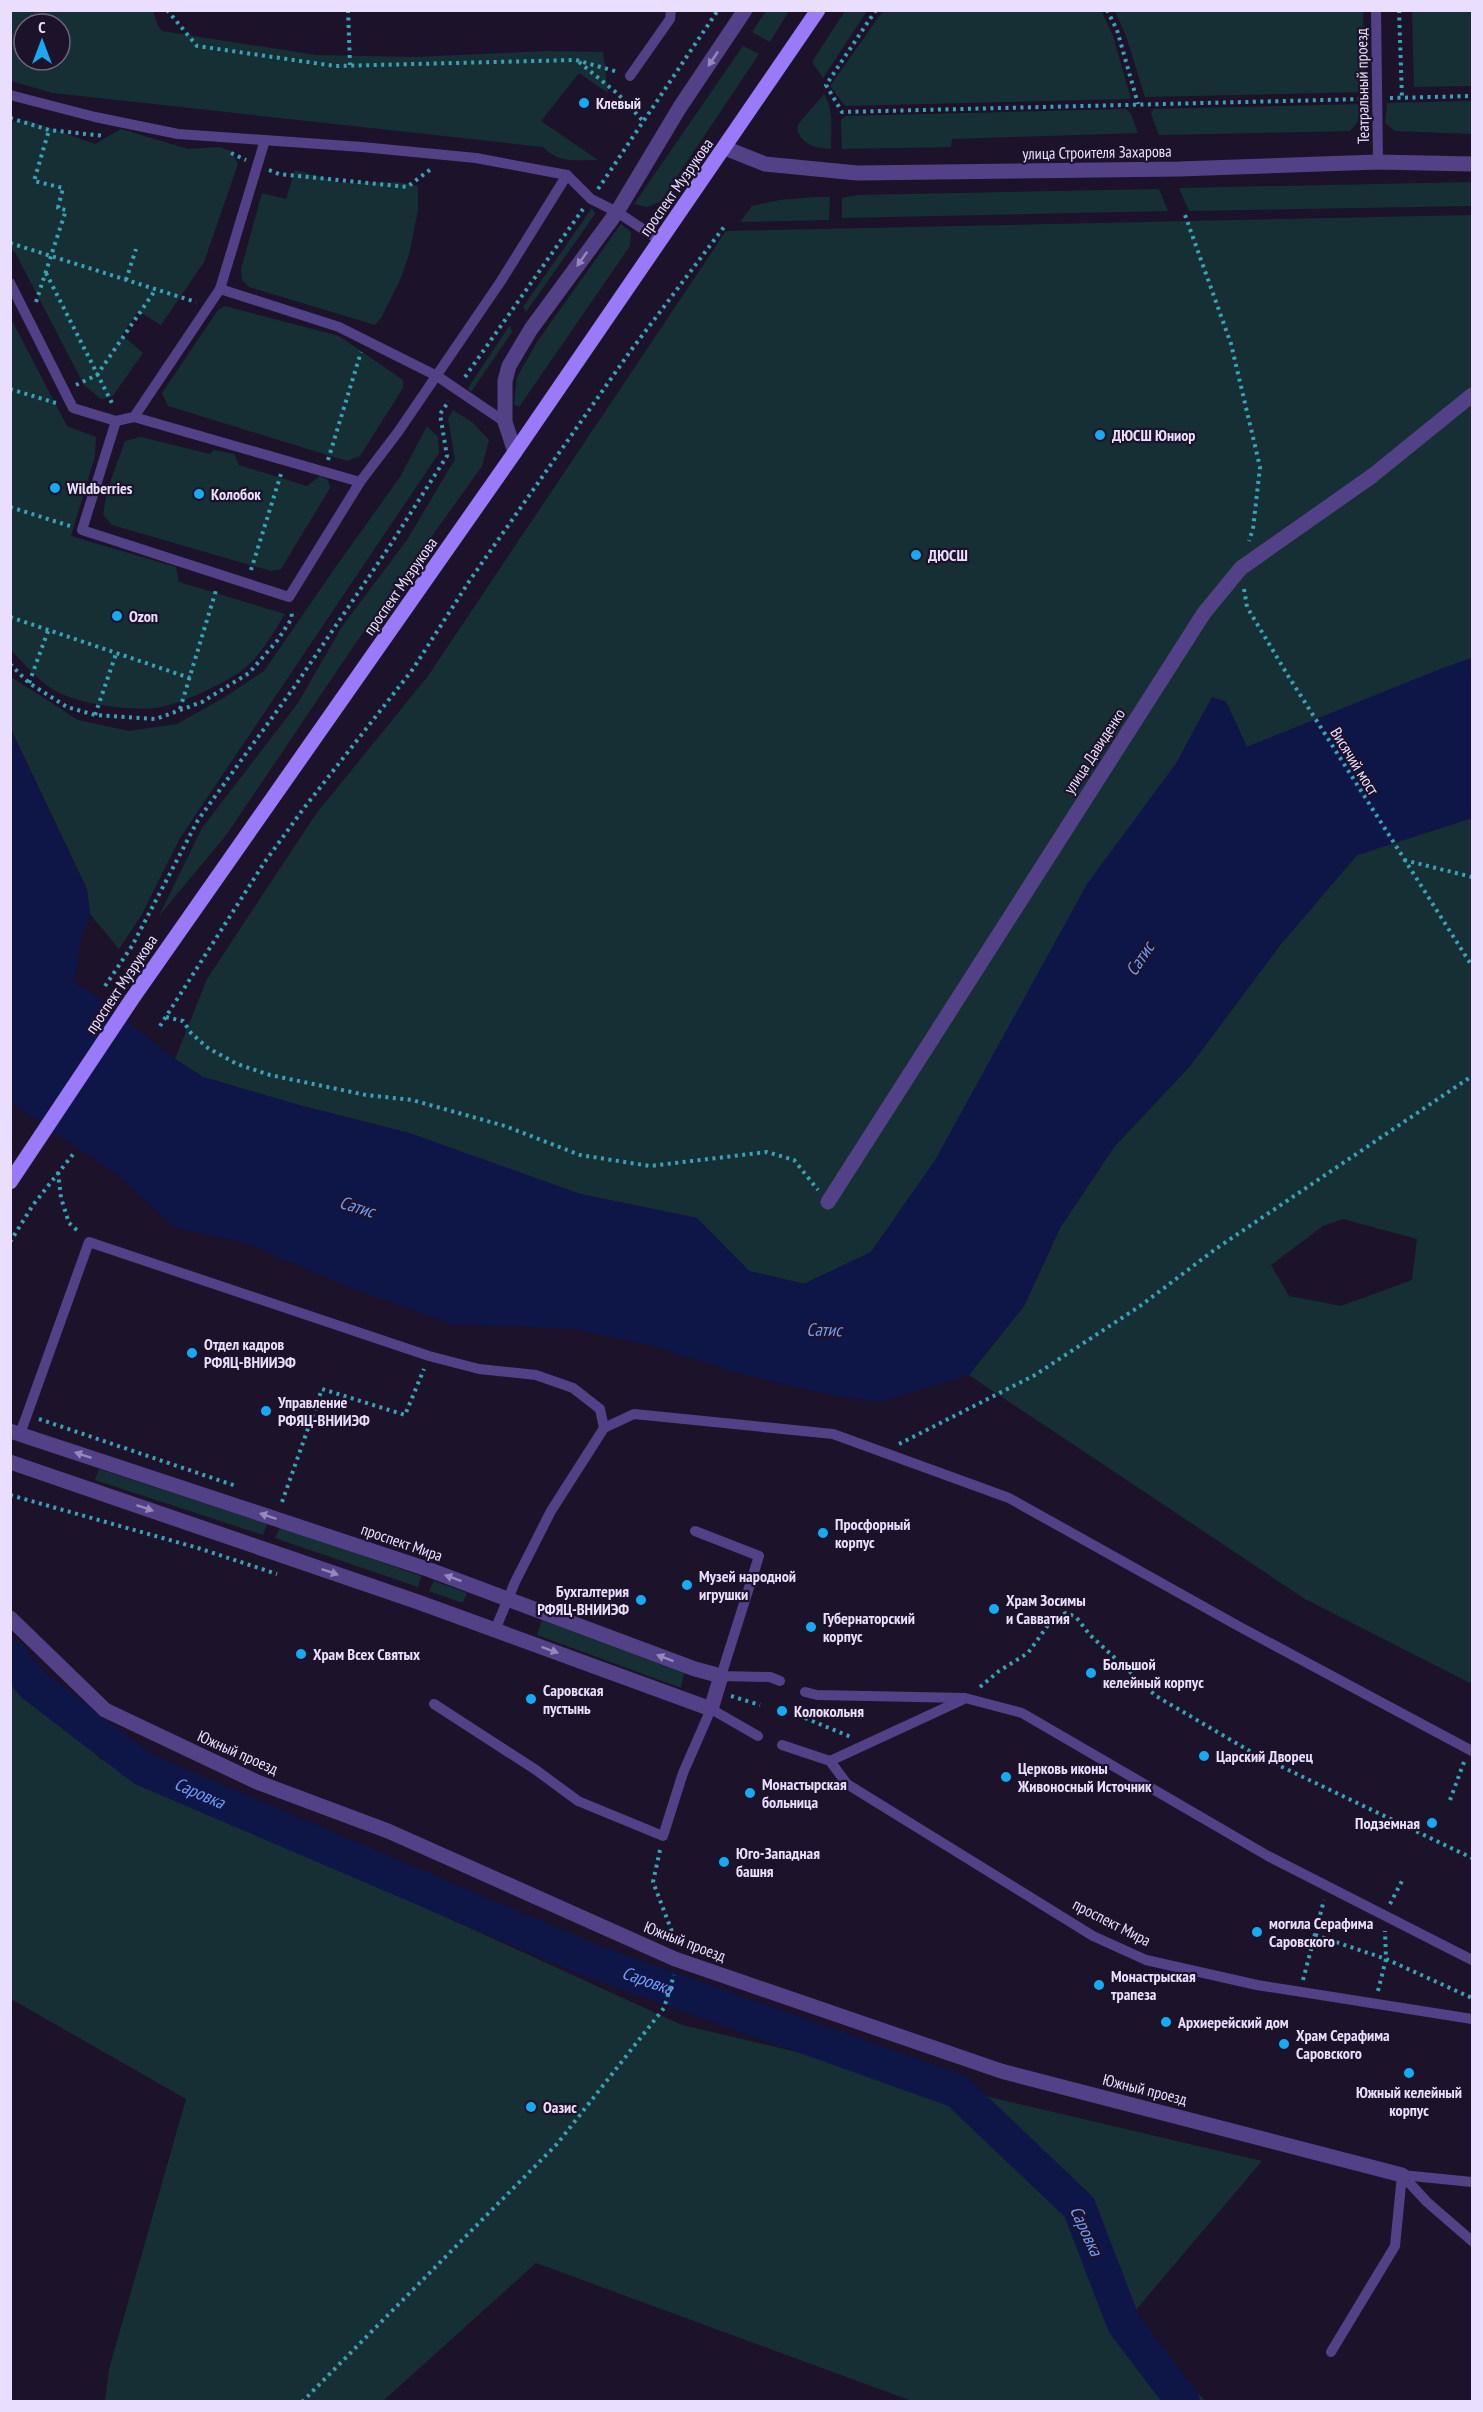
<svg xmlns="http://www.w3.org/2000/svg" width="1483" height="2412" viewBox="0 0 1483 2412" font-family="'PT Sans Narrow',sans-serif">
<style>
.green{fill:#162f34;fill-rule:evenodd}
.water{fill:#0e1648}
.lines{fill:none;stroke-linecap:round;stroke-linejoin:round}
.river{stroke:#0e1648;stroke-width:34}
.path{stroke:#38a2b7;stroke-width:4;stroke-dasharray:3 4.5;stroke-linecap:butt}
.service{stroke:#534187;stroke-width:10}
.minor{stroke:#534187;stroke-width:15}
.tertiary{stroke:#534187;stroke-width:15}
.secondary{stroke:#9a7af8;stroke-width:15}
.oneway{fill:#9688bc}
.poi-dot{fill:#15aaf2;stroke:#1c132b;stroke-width:2}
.labels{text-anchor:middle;stroke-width:4.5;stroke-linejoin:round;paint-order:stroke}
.street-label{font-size:16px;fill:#e9defd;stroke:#1c132b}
.poi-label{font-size:16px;font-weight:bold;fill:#e9defd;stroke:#1c132b;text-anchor:start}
.water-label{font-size:18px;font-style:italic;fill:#729cf7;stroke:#1c132b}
</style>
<rect width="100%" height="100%" fill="#1c132b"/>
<g class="green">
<path d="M1101,10L1113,36L1131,99L845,106L830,86L883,11Z"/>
<path d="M10,11H153L158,26L162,31L316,55L415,57L546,51L603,52L608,93L579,73L541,121L598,160C576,160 559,164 543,147L53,93L11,81ZM24,24H60V60H24Z"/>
<path d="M766,11H789L770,42L752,32Z"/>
<path d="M845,11H867L823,78L812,62Z"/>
<path d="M1115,11H1363L1366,92L1145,97L1126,36Z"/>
<path d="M1412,11H1472V86L1414,87Z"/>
<path d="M743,46L759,54L660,202L647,207L634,204Z"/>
<path d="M824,94C834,110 831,131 831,149C815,148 803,145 797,130L799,123Z"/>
<path d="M1472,101V134L1395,131L1385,123L1387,103Z"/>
<path d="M1364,104C1364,115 1357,123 1350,131L1159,135L1151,114L1153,109Z"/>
<path d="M1126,109L1131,114L1138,133L952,139L951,147L842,149L841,120L846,116Z"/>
<path d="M27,120L95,144L121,129L188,149L219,147L231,151L238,164L204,262L161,325L138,311L122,335L143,353L112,397L101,399L84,385L15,252L11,250V122Z"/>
<path d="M295,170L342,183L397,182L418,186V210L409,255L400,280L381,318L375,325L249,287L242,280L241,269L262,193L286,199Z"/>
<path d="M1472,182V206L1189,211L1179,188Z"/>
<path d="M1159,189L1168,211L842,218V198L858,195Z"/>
<path d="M814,197H830L829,220L740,222L752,206L780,200Z"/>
<path d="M592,208L595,214L526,312L523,307Z"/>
<path d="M1472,215V658L1443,668L1247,747L1226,702L1212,697L1177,762L984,1075L934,1162L871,1252L804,1284L749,1271L697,1218L580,1194L409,1133L299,1105L203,1077L175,1059L207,979L316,814L428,676L726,231Z"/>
<path d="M621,224L631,232L630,246L519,407L514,404L517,377L537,342Z"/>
<path d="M225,306L339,336L403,380V388L360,456L347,461L168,406L162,393L218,310Z"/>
<path d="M10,317L67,426L96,437L95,456L71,536L176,567L179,582L285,614C272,635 260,657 240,672C222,684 183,703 161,707C135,712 87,705 62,694C44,687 24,664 11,650Z"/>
<path d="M510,325L512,332L471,392L468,388Z"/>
<path d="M453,410L473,423L489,440L482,466L353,647L227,834L159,916L202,828L298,703L343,625L407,540L455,459L448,419Z"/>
<path d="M427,426L438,437L439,453L180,838L142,914L119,949L90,914L87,889L11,729V677L78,720L129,731L177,724L225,697L264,671L335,568L400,477Z"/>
<path d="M141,437L210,454L214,450L234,454L239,465L307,486L320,476L328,480L330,488L281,569L271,571L112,525L103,515L107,491L125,441Z"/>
<path d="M1472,818V1684L1305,1599L969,1375L1024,1306L1060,1228L1114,1147L1190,1066L1281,944L1357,855ZM1343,1219L1417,1239L1412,1280L1341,1306L1289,1296L1271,1265L1323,1226Z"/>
<path d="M99,1469L267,1524L263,1535L95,1480Z"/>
<path d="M280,1527L421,1576L418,1587L275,1538Z"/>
<path d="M434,1581L467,1593L463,1603L429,1591Z"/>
<path d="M542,1620L684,1673L681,1688L537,1635Z"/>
<path d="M10,1657L100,1759L682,2025L1262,2161L1124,2324L1206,2401H912L536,2263L383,2401H105L109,2369L186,2099L11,1999Z"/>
</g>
<path class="water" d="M1472,658V818L1357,855L1281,944L1190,1066L1114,1147L1060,1228L1024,1306L969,1375L881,1402L820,1393L734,1372L653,1346L573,1329L453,1324L348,1287L246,1243L176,1228L113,1172L11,1103L10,729L87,890L90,914L82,938L73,983L92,993L175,1059L203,1077L299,1105L409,1133L580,1194L697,1218L749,1271L804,1284L871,1252L934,1162L1087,884L1177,762L1212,697L1226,702L1247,747L1443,668Z"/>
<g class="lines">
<path class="river" id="s1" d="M10,1657L33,1685L143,1769L592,1961L957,2091L1079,2207L1124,2324L1183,2402"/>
<g class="path">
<path d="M167,10L197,46L335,66L576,60L618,72"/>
<path d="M348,10L350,65"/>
<path d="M876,10L826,85L842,112L1365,99"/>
<path d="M1107,10L1117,30L1138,104"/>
<path d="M1399,10L1402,98"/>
<path d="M579,62L618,94L644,122"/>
<path d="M1390,98L1472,96"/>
<path d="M10,118L49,130L105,136"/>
<path d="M231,153L246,160"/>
<path d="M269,170L279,174L407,187L431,169"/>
<path d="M598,189L718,10"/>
<path d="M1185,215L1231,344L1260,467L1253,529L1249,541"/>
<path d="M10,243L196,302"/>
<path d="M46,273L113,405"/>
<path d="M126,280L136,249"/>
<path d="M36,302L66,210L58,208L63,188L34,181L49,130"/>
<path d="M465,377L583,209"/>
<path d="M76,385L97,375L156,289"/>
<path d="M10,389L56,403"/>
<path d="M328,460L361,352"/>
<path d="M10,507L70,526"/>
<path d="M251,570L281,474"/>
<path d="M1244,589L1247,607L1287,674L1472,966"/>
<path d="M10,617L190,678"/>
<path d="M10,664L29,683L67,707L95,715L156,719L202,702L249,673L277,641L292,618L291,610"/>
<path d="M29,683L48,631"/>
<path d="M180,709L217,587"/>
<path d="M95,715L116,654"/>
<path d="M1404,860L1472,877"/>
<path d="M105,986L132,946L198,820L295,686L389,547L447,456L440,414L449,401"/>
<path d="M166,1017L183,1021L191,1033L208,1048L237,1064L270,1075L366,1095L412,1100L505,1126L580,1155L650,1166L767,1152L794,1160L818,1190"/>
<path d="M160,1026L264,863L304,808L413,669L470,580L629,353L724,227"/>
<path d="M58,1172L61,1198L69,1223L80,1233"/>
<path d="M10,1242L33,1205L74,1153"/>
<path d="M39,1419L236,1486"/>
<path d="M899,1444L1035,1375L1140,1306L1217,1248L1472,1076"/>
<path d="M10,1495L198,1548L277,1574"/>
<path d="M282,1502L322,1389L405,1415L424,1369"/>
<path d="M980,1687L999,1671L1028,1653L1051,1621L1066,1613L1076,1617L1090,1635L1156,1696L1253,1753L1472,1858"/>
<path d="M731,1696L760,1705"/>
<path d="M805,1718L851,1737"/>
<path d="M1450,1800L1464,1762"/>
<path d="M660,1850L653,1882L676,1942"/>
<path d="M1390,1904L1403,1879"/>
<path d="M1315,1935L1386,1959L1472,1998"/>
<path d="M1303,1980L1324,1900"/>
<path d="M1378,1991L1386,1959L1385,1931"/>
<path d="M302,2402L557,2144L664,2008L674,1975"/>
</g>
<g class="service">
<path d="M1376,10L1378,162"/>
<path d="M630,76L670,19L671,10"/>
<path d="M10,95L95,117L178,134L362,147L476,158L567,175L591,199L617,212L661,241"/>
<path d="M10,283L73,408L116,421L134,417L360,482"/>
<path d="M220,289L265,140"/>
<path d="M134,417L220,289L339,327L437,376L505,422"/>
<path d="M116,421L82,530L289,597L360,482L398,432L501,281L567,175"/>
<path d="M20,1434L89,1242L429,1356L479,1369L536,1375L573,1388L600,1409L604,1428"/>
<path d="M695,1531L759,1556L721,1676L770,1677L780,1681"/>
<path d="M495,1630L515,1582L551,1511L604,1428L634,1414L833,1434L1009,1498L1240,1627L1472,1751"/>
<path d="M805,1692L817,1695L965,1698L1022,1713L1268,1856L1472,1960"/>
<path d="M434,1704L536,1770L578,1801L663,1836L683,1773L711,1709L758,1736"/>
<path d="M782,1745L830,1761L847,1784L1093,1936L1146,1960L1257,1985L1472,2019"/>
<path d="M830,1761L962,1700"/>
<path d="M1402,2175L1427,2202L1472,2241"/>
<path d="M1402,2175L1472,2182"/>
<path d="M1331,2352L1395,2246L1402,2175"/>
</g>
<g class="minor">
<path d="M515,452L505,422V381L509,366L531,329L617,212L680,107L745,10"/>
<path d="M828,1202L1204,613L1241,568L1372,476L1472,395"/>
<path d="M10,1431L430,1570L695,1669L721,1676L711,1709L418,1602L10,1462"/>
<path d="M10,1618L105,1710L257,1782L388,1831L675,1959L1001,2071L1402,2175"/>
</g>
<path class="tertiary" d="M725,148L765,164L857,173L1179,169L1378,162L1472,164"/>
<path class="secondary" d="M10,1182L132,999L515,452L818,10"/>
</g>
<defs><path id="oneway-solid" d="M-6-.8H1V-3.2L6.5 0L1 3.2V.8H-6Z" transform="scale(1.5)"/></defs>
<g class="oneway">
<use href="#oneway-solid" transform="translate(713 59) rotate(124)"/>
<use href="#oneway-solid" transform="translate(582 259) rotate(126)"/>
<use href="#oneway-solid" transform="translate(83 1455) rotate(-162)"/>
<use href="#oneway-solid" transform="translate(145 1508) rotate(19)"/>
<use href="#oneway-solid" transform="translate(268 1516) rotate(-162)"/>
<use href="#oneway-solid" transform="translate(330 1572) rotate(19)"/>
<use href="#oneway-solid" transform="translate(453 1578) rotate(-160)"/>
<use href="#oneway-solid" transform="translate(550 1650) rotate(20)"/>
<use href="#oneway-solid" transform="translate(665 1658) rotate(-159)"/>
</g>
<g class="poi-dot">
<circle cx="584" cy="103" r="6"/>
<circle cx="1100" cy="435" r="6"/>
<circle cx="55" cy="488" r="6"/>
<circle cx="199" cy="494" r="6"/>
<circle cx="916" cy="555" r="6"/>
<circle cx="117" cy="616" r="6"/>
<circle cx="192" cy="1353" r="6"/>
<circle cx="266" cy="1411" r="6"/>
<circle cx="823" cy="1533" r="6"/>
<circle cx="687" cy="1585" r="6"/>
<circle cx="641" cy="1600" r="6"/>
<circle cx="994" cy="1609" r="6"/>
<circle cx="811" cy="1627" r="6"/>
<circle cx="301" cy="1654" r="6"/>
<circle cx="1091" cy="1673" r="6"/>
<circle cx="531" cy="1699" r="6"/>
<circle cx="782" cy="1711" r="6"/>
<circle cx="1204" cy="1756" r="6"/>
<circle cx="1006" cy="1777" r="6"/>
<circle cx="750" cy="1793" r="6"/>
<circle cx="1432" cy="1823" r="6"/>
<circle cx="724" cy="1862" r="6"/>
<circle cx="1257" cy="1932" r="6"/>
<circle cx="1099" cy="1985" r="6"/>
<circle cx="1166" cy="2022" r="6"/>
<circle cx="1284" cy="2044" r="6"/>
<circle cx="1409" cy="2073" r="6"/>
<circle cx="531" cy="2107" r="6"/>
</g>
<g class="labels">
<g class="street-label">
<text transform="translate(1362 86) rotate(-91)" y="6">Театральный проезд</text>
<text transform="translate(1097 152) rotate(-1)" y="6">улица Строителя Захарова</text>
<text transform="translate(676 187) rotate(-55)" y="6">проспект Музрукова</text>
<text transform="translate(400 586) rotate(-55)" y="6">проспект Музрукова</text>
<text transform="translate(1094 751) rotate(-57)" y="6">улица Давиденко</text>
<text transform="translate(1355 761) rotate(58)" y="6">Висячий мост</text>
<text transform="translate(121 984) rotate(-56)" y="6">проспект Музрукова</text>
<text transform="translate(402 1542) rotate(19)" y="6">проспект Мира</text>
<text transform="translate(238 1752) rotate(24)" y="6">Южный проезд</text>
<text transform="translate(1112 1922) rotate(27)" y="6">проспект Мира</text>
<text transform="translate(685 1941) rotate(21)" y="6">Южный проезд</text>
<text transform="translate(1145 2089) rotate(14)" y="6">Южный проезд</text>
</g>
<g class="poi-label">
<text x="596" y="109">Клевый</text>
<text x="1112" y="441">ДЮСШ Юниор</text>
<text x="67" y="494">Wildberries</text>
<text x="211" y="500">Колобок</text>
<text x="928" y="561">ДЮСШ</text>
<text x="129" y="622">Ozon</text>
<text x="204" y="1350">Отдел кадров<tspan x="204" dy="18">РФЯЦ-ВНИИЭФ</tspan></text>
<text x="278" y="1408">Управление<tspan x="278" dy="18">РФЯЦ-ВНИИЭФ</tspan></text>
<text x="835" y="1530">Просфорный<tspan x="835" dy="18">корпус</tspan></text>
<text x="699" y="1582">Музей народной<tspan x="699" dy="18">игрушки</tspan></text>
<text x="629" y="1597" text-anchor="end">Бухгалтерия<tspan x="629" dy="18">РФЯЦ-ВНИИЭФ</tspan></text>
<text x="1006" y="1606">Храм Зосимы<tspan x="1006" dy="18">и Савватия</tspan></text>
<text x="823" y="1624">Губернаторский<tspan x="823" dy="18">корпус</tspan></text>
<text x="313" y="1660">Храм Всех Святых</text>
<text x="1103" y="1670">Большой<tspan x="1103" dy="18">келейный корпус</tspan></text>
<text x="543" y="1696">Саровская<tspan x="543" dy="18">пустынь</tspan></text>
<text x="794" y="1717">Колокольня</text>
<text x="1216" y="1762">Царский Дворец</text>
<text x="1018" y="1774">Церковь иконы<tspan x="1018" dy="18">Живоносный Источник</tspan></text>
<text x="762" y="1790">Монастырская<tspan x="762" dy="18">больница</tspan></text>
<text x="1420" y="1829" text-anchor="end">Подземная</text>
<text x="736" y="1859">Юго-Западная<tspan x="736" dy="18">башня</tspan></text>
<text x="1269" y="1929">могила Серафима<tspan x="1269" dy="18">Саровского</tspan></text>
<text x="1111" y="1982">Монастрыская<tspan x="1111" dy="18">трапеза</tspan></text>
<text x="1178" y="2028">Архиерейский дом</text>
<text x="1296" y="2041">Храм Серафима<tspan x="1296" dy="18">Саровского</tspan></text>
<text x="1409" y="2098" text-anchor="middle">Южный келейный<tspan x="1409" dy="18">корпус</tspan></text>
<text x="543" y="2113">Оазис</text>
</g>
<g class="water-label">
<text transform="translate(1140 959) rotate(-57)" y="6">Сатис</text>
<text transform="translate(357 1207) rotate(17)" y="6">Сатис</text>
<text transform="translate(824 1330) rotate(1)" y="6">Сатис</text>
<text dy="6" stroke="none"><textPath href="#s1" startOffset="236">Саровка</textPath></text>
<text dy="6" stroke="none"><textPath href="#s1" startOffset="722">Саровка</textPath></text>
<text transform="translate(1086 2231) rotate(65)" y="6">Саровка</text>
</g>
</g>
<rect width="1483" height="2412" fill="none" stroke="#e9defd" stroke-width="24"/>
<g transform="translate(42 42)"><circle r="28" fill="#1c132b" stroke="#6e647f" stroke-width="1.5"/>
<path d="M0-4.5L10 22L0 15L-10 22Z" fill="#15aaf2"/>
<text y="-9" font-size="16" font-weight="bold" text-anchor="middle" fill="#e9defd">С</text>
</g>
</svg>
